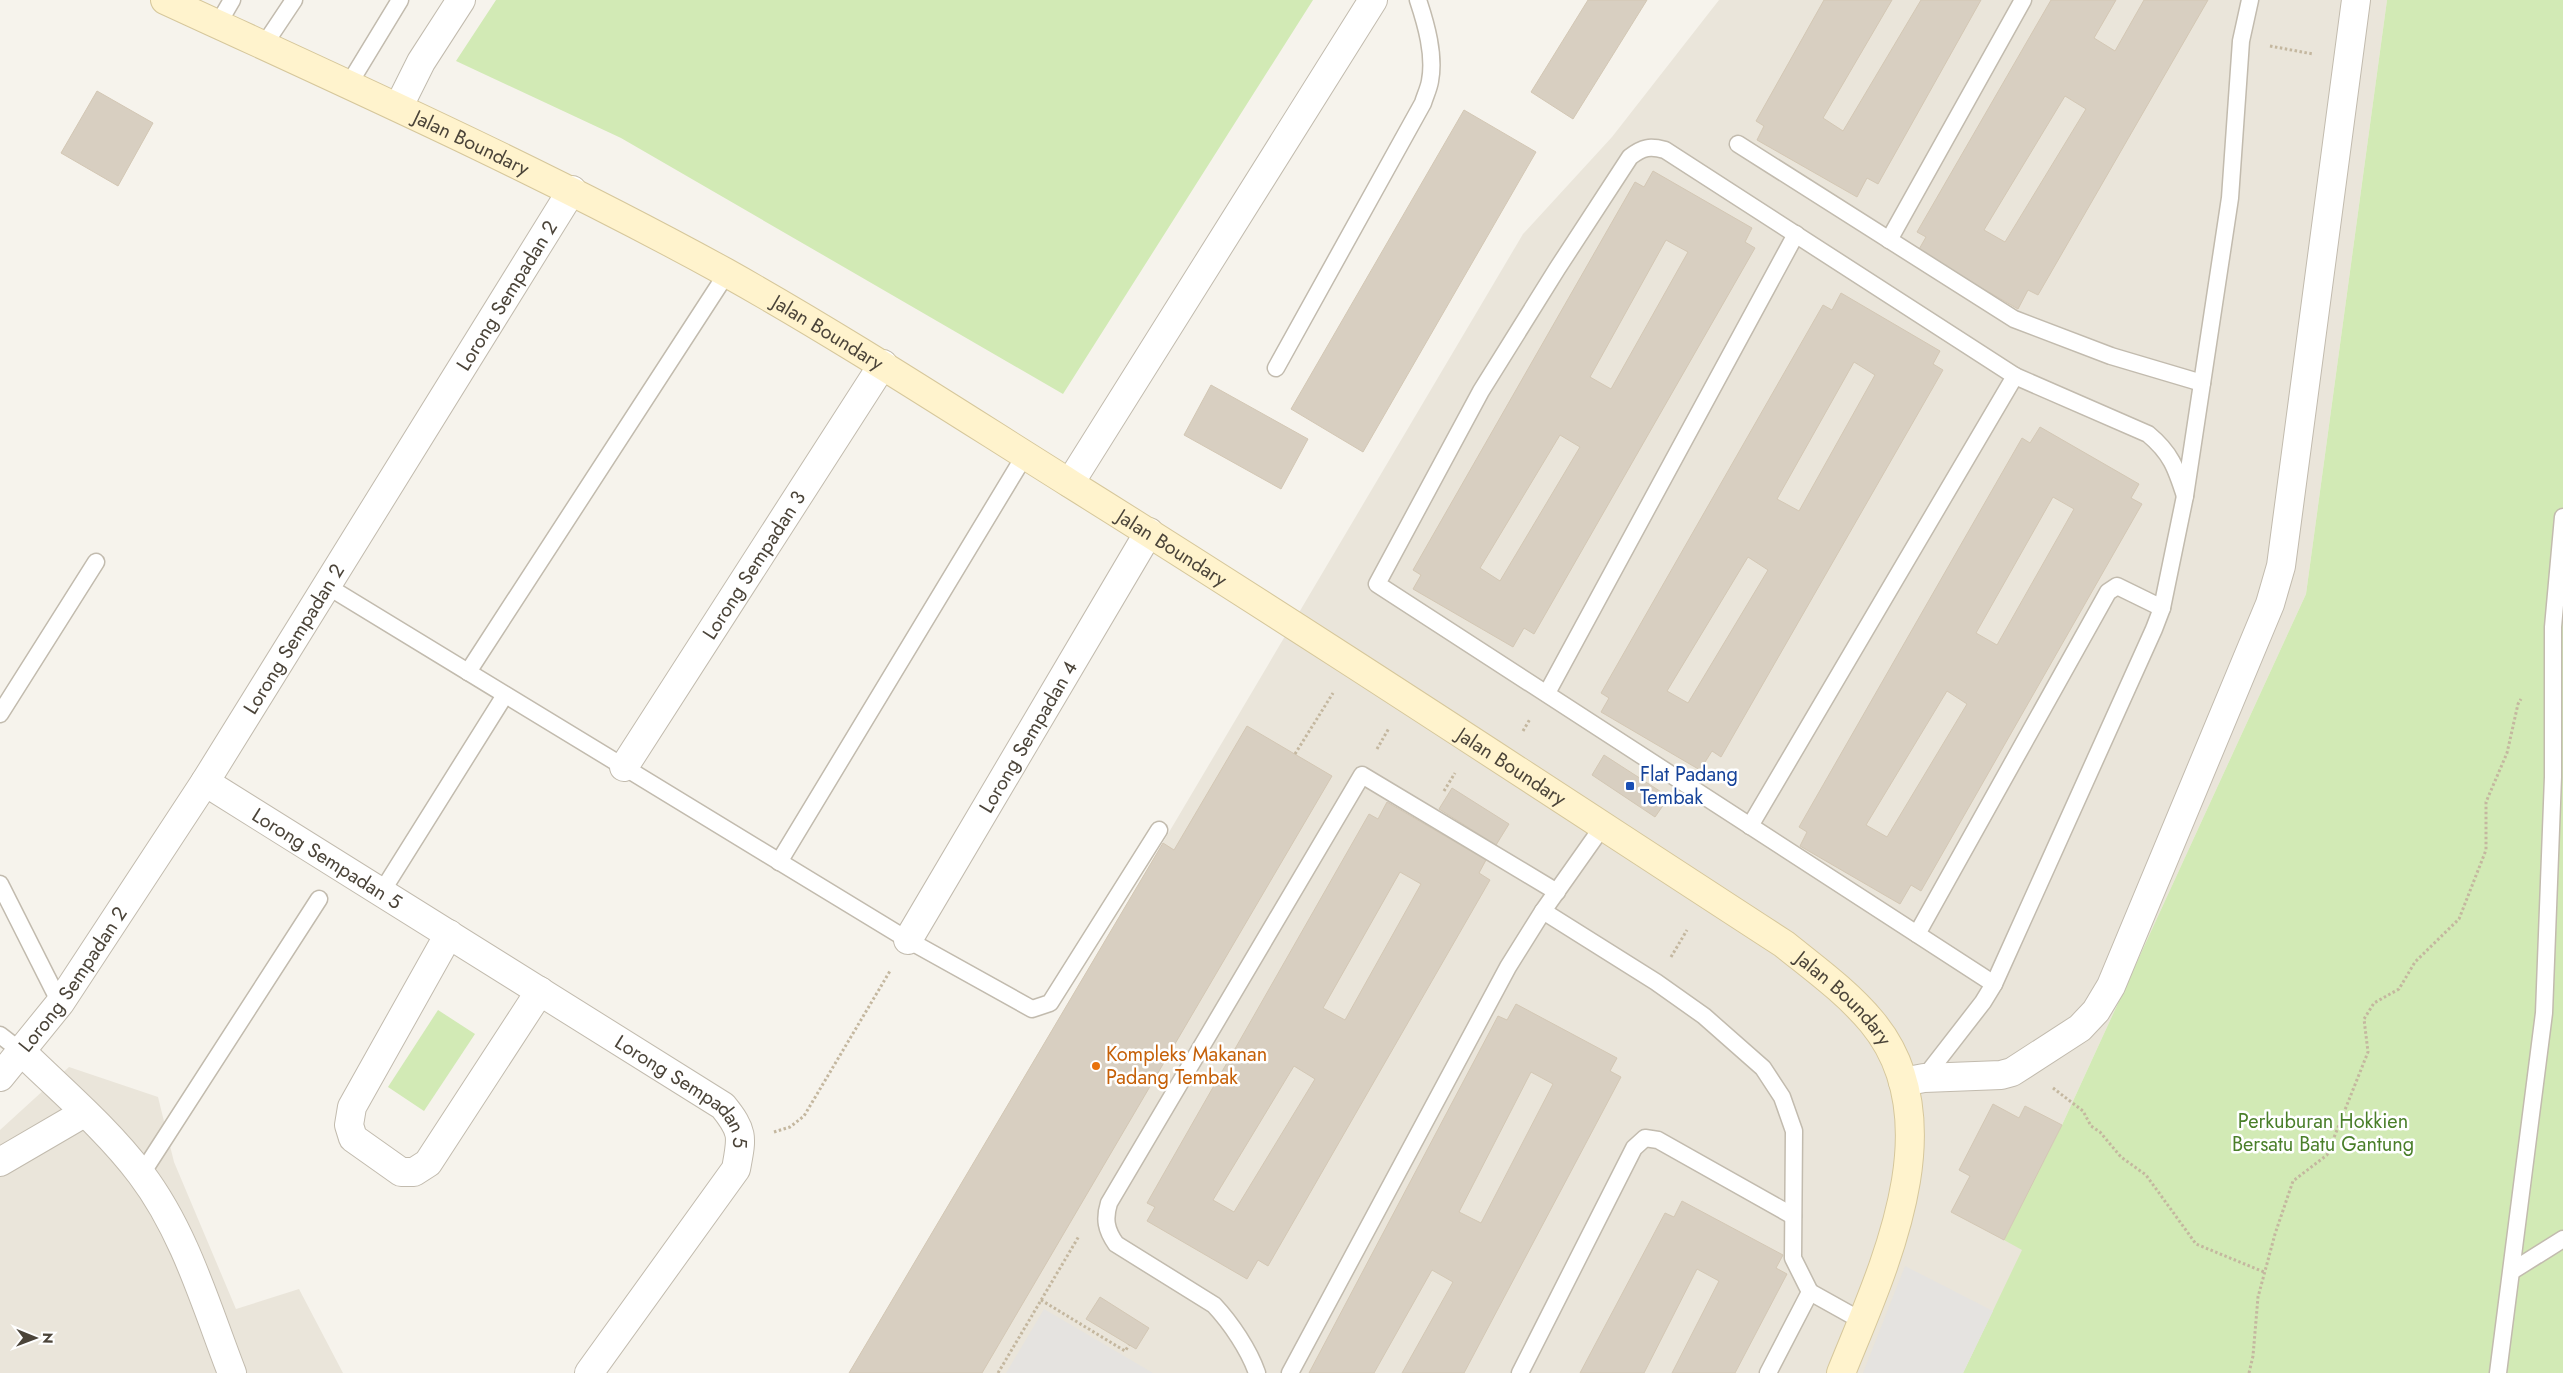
<svg xmlns="http://www.w3.org/2000/svg" width="2563" height="1373" viewBox="0 0 2563 1373" font-family="Jost,sans-serif">
<style>
.residential{fill:#eae5da}
.green{fill:#d2eab5}
.parking{fill:#e5e3e0}
.building{fill:#d8cfc1;stroke:#d3c7b4;fill-rule:evenodd}
.lines{fill:none;stroke-linecap:round;stroke-linejoin:round}
.lane-casing{stroke:#c2bbae;stroke-width:19}
.street-casing{stroke:#c2bbae;stroke-width:30}
.secondary-casing{stroke:#d6c79b;stroke-width:30}
.path{stroke:#c4b79f;stroke-width:3;stroke-dasharray:2.5 2.5;stroke-linecap:butt}
.lane{stroke:#fff;stroke-width:16}
.street{stroke:#fff;stroke-width:28}
.secondary{stroke:#fff3cd;stroke-width:28}
.transit-dot{fill:#1a4fb4;stroke:#fff;stroke-width:2}
.food-dot{fill:#e8710a;stroke:#fff;stroke-width:2}
.labels{text-anchor:middle;stroke-width:5;stroke-linejoin:round;paint-order:stroke}
.street-label{font-size:20px;fill:#4b4439;stroke:#fff}
.transit-label{font-size:20px;fill:#164399;stroke:#fff;text-anchor:start}
.food-label{font-size:20px;fill:#c56008;stroke:#fff;text-anchor:start}
.park-label{font-size:20px;fill:#4a7f2a;stroke:#fff}
</style>
<rect width="100%" height="100%" fill="#f6f3ec"/>
<g class="residential">
<path d="M1719,0H2387L2306,594L2062,1125L2004,1239L2023,1250L1963,1373H849L1523,234L1612,137Z"/>
<path d="M69,1067L158,1097L174,1162L236,1309L299,1289L343,1373H0V1130Z"/>
</g>
<g class="green">
<path d="M496,0H1313L1063,394L621,138L456,61Z"/>
<path d="M2387,0H2563V1373H1963L2022,1250L2004,1240L2062,1125L2306,594Z"/>
<path d="M438,1010L475,1034L424,1111L388,1087Z"/>
</g>
<g class="parking">
<path d="M1905,1266L1993,1311L1963,1373H1863Z"/>
<path d="M1044,1309L1153,1373H1006Z"/>
</g>
<g class="building">
<path d="M1588,0H1647L1573,119L1531,92Z"/>
<path d="M1824,0H1892L1823,118L1843,131L1921,0H1981L1878,184L1867,178L1857,197L1757,140L1764,126L1756,121Z"/>
<path d="M2051,0H2116L2094,38L2115,51L2144,0H2208L2038,295L2028,290L2018,309L1918,251L1926,237L1917,232ZM2065,96L2086,109L2005,242L1984,230Z"/>
<path d="M97,91L153,123L118,186L61,153Z"/>
<path d="M1464,110L1536,152L1363,452L1291,409Z"/>
<path d="M1653,171L1752,228L1745,242L1755,248L1534,634L1524,628L1513,647L1413,589L1421,575L1413,570L1635,182L1644,187ZM1666,240L1688,252L1611,389L1590,377ZM1560,435L1580,447L1500,581L1480,568Z"/>
<path d="M1841,293L1940,351L1933,364L1943,370L1721,757L1712,751L1700,770L1601,712L1609,698L1601,693L1823,305L1832,310ZM1854,362L1875,375L1799,511L1777,499ZM1748,557L1768,570L1688,703L1667,691Z"/>
<path d="M1211,385L1308,439L1281,489L1184,435Z"/>
<path d="M2040,427L2139,484L2131,498L2142,504L1921,891L1911,885L1900,904L1800,846L1807,832L1799,827L2022,438L2030,443ZM2053,497L2074,509L1997,645L1976,633ZM1947,691L1967,704L1887,837L1866,825Z"/>
<path d="M1247,726L1332,776L982,1373H849L1163,843L1174,850Z"/>
<path d="M1604,755L1669,797L1655,817L1592,775Z"/>
<path d="M1452,788L1509,824L1496,845L1439,809Z"/>
<path d="M1387,802L1486,860L1479,873L1490,880L1268,1266L1258,1260L1247,1279L1147,1221L1155,1207L1147,1203L1369,814L1378,819ZM1400,872L1421,884L1345,1020L1323,1008ZM1294,1066L1315,1079L1234,1212L1213,1200Z"/>
<path d="M1516,1004L1617,1058L1610,1071L1621,1077L1464,1373H1402L1453,1282L1432,1270L1374,1373H1309L1498,1016L1507,1020ZM1531,1072L1553,1084L1481,1223L1459,1212Z"/>
<path d="M1993,1104L2019,1118L2025,1106L2062,1125L2004,1240L1951,1212L1970,1176L1959,1170Z"/>
<path d="M1682,1201L1783,1255L1776,1268L1787,1274L1735,1373H1672L1719,1281L1697,1269L1644,1373H1580L1665,1213L1674,1217Z"/>
<path d="M1100,1297L1149,1328L1136,1349L1086,1319Z"/>
</g>
<g class="lines">
<defs>
<g id="lane">
<path d="M218,24L232,0"/>
<path d="M264,45L294,0"/>
<path d="M349,84L400,0"/>
<path d="M1738,144L2014,319L2111,356L2202,383"/>
<path d="M1889,240L2023,0"/>
<path d="M1276,368L1423,103C1425,96 1429,88 1430,81C1435,55 1426,24 1418,0"/>
<path d="M327,586L908,940L1032,1009L1050,1003L1159,830"/>
<path d="M468,672L727,273"/>
<path d="M1547,693L1796,234"/>
<path d="M0,714L96,562"/>
<path d="M1750,826L2015,376"/>
<path d="M779,862L1025,455"/>
<path d="M0,884L60,1003"/>
<path d="M381,893L505,695"/>
<path d="M1543,911L1656,982L1704,1016L1763,1068L1782,1097L1794,1131L1793,1258L1810,1292L1768,1373"/>
<path d="M1917,934L2108,592L2117,586L2162,608"/>
<path d="M1994,984L1377,584L1481,391L1557,269L1630,157C1643,147 1650,146 1665,150L2015,376L2148,434C2171,453 2176,468 2185,496"/>
<path d="M0,1035L22,1052"/>
<path d="M1924,1078L1983,1002L1994,984L2154,629L2162,608L2185,496L2230,198L2241,41L2250,0"/>
<path d="M141,1175L319,899"/>
<path d="M2512,1271L2563,1239"/>
<path d="M1810,1292L1862,1321"/>
<path d="M1257,1373C1249,1350 1231,1323 1214,1305L1116,1244C1106,1230 1104,1219 1109,1203L1362,775L1557,892"/>
<path d="M1290,1373L1508,967L1543,911L1603,826"/>
<path d="M1520,1373L1634,1148L1645,1138L1658,1140L1793,1216"/>
<path d="M2498,1373L2544,1013L2553,777V627L2563,517"/>
</g>
<g id="street">
<path d="M399,106L421,62L461,0"/>
<path d="M1070,483L1373,0"/>
<path id="s1" d="M624,767L883,364"/>
<path id="s2" d="M205,782L723,1106C744,1132 742,1137 736,1169L589,1373"/>
<path d="M449,934L352,1107L349,1125L353,1138L401,1172H414L428,1163L540,991"/>
<path id="s3" d="M908,940L1149,532"/>
<path d="M22,1052C62,1091 107,1129 141,1174C185,1232 206,1306 232,1373"/>
<path id="s4" d="M0,1077L60,1003L205,782L572,190"/>
<path d="M1903,1082L1924,1078L2001,1075L2012,1072L2080,1028L2096,1011L2111,986L2270,604L2281,566L2356,0"/>
<path d="M0,1162L84,1113"/>
</g>
<g id="secondary">
<path id="s5" d="M165,0C354,87 543,172 725,272C843,338 956,412 1071,484C1311,634 1547,790 1784,944C1815,969 1847,992 1872,1022C1955,1122 1882,1271 1841,1373"/>
</g>
</defs>
<use href="#lane" class="lane-casing"/>
<use href="#street" class="street-casing"/>
<use href="#secondary" class="secondary-casing"/>
<g class="path">
<path d="M2270,46L2313,54"/>
<path d="M1523,731L1530,719"/>
<path d="M1377,749L1389,728"/>
<path d="M1295,754L1333,693"/>
<path d="M1444,791L1455,773"/>
<path d="M1671,957L1687,930"/>
<path d="M2053,1088L2083,1111L2091,1126L2100,1132L2121,1157L2146,1175L2196,1244L2264,1272"/>
<path d="M774,1132L790,1127L804,1116L890,971"/>
<path d="M1041,1300L1125,1351L1129,1345"/>
<path d="M998,1373L1079,1236"/>
<path d="M2249,1373L2253,1356L2258,1297L2275,1234L2293,1181L2327,1155L2368,1052L2364,1019L2374,1003L2399,989L2415,962L2459,919L2486,850V802L2507,753L2518,704L2521,699"/>
</g>
<use href="#lane" class="lane"/>
<use href="#street" class="street"/>
<use href="#secondary" class="secondary"/>
</g>
<rect class="transit-dot" x="1625" y="781" width="10" height="10" rx="2.5"/>
<circle class="food-dot" cx="1096" cy="1066" r="5"/>
<g class="labels">
<g class="street-label">
<text dy="7" stroke="none"><textPath href="#s5" startOffset="338">Jalan Boundary</textPath></text>
<text dy="7" stroke="none"><textPath href="#s4" startOffset="932">Lorong Sempadan 2</textPath></text>
<text dy="7" stroke="none"><textPath href="#s5" startOffset="742">Jalan Boundary</textPath></text>
<text dy="7" stroke="none"><textPath href="#s5" startOffset="1148">Jalan Boundary</textPath></text>
<text dy="7" stroke="none"><textPath href="#s1" startOffset="240">Lorong Sempadan 3</textPath></text>
<text dy="7" stroke="none"><textPath href="#s4" startOffset="528">Lorong Sempadan 2</textPath></text>
<text dy="7" stroke="none"><textPath href="#s3" startOffset="236">Lorong Sempadan 4</textPath></text>
<text dy="7" stroke="none"><textPath href="#s5" startOffset="1552">Jalan Boundary</textPath></text>
<text dy="7" stroke="none"><textPath href="#s2" startOffset="144">Lorong Sempadan 5</textPath></text>
<text dy="7" stroke="none"><textPath href="#s4" startOffset="122">Lorong Sempadan 2</textPath></text>
<text dy="7" stroke="none"><textPath href="#s5" startOffset="1958">Jalan Boundary</textPath></text>
<text dy="7" stroke="none"><textPath href="#s2" startOffset="572">Lorong Sempadan 5</textPath></text>
</g>
<g class="transit-label">
<text x="1640" y="781">Flat Padang<tspan x="1640" dy="23">Tembak</tspan></text>
</g>
<g class="food-label">
<text x="1106" y="1061">Kompleks Makanan<tspan x="1106" dy="23">Padang Tembak</tspan></text>
</g>
<g class="park-label">
<text x="2323" y="1128">Perkuburan Hokkien<tspan x="2323" dy="23">Bersatu Batu Gantung</tspan></text>
</g>
</g>
<g transform="translate(35 1338) rotate(91)" stroke="#ffffff" stroke-width="4" paint-order="stroke">
<path d="M0-4L9 19L0 12L-9 19Z" fill="#4b4439"/>
<text y="-8" font-size="14" font-weight="bold" text-anchor="middle" fill="#4b4439">N</text>
</g>
</svg>
